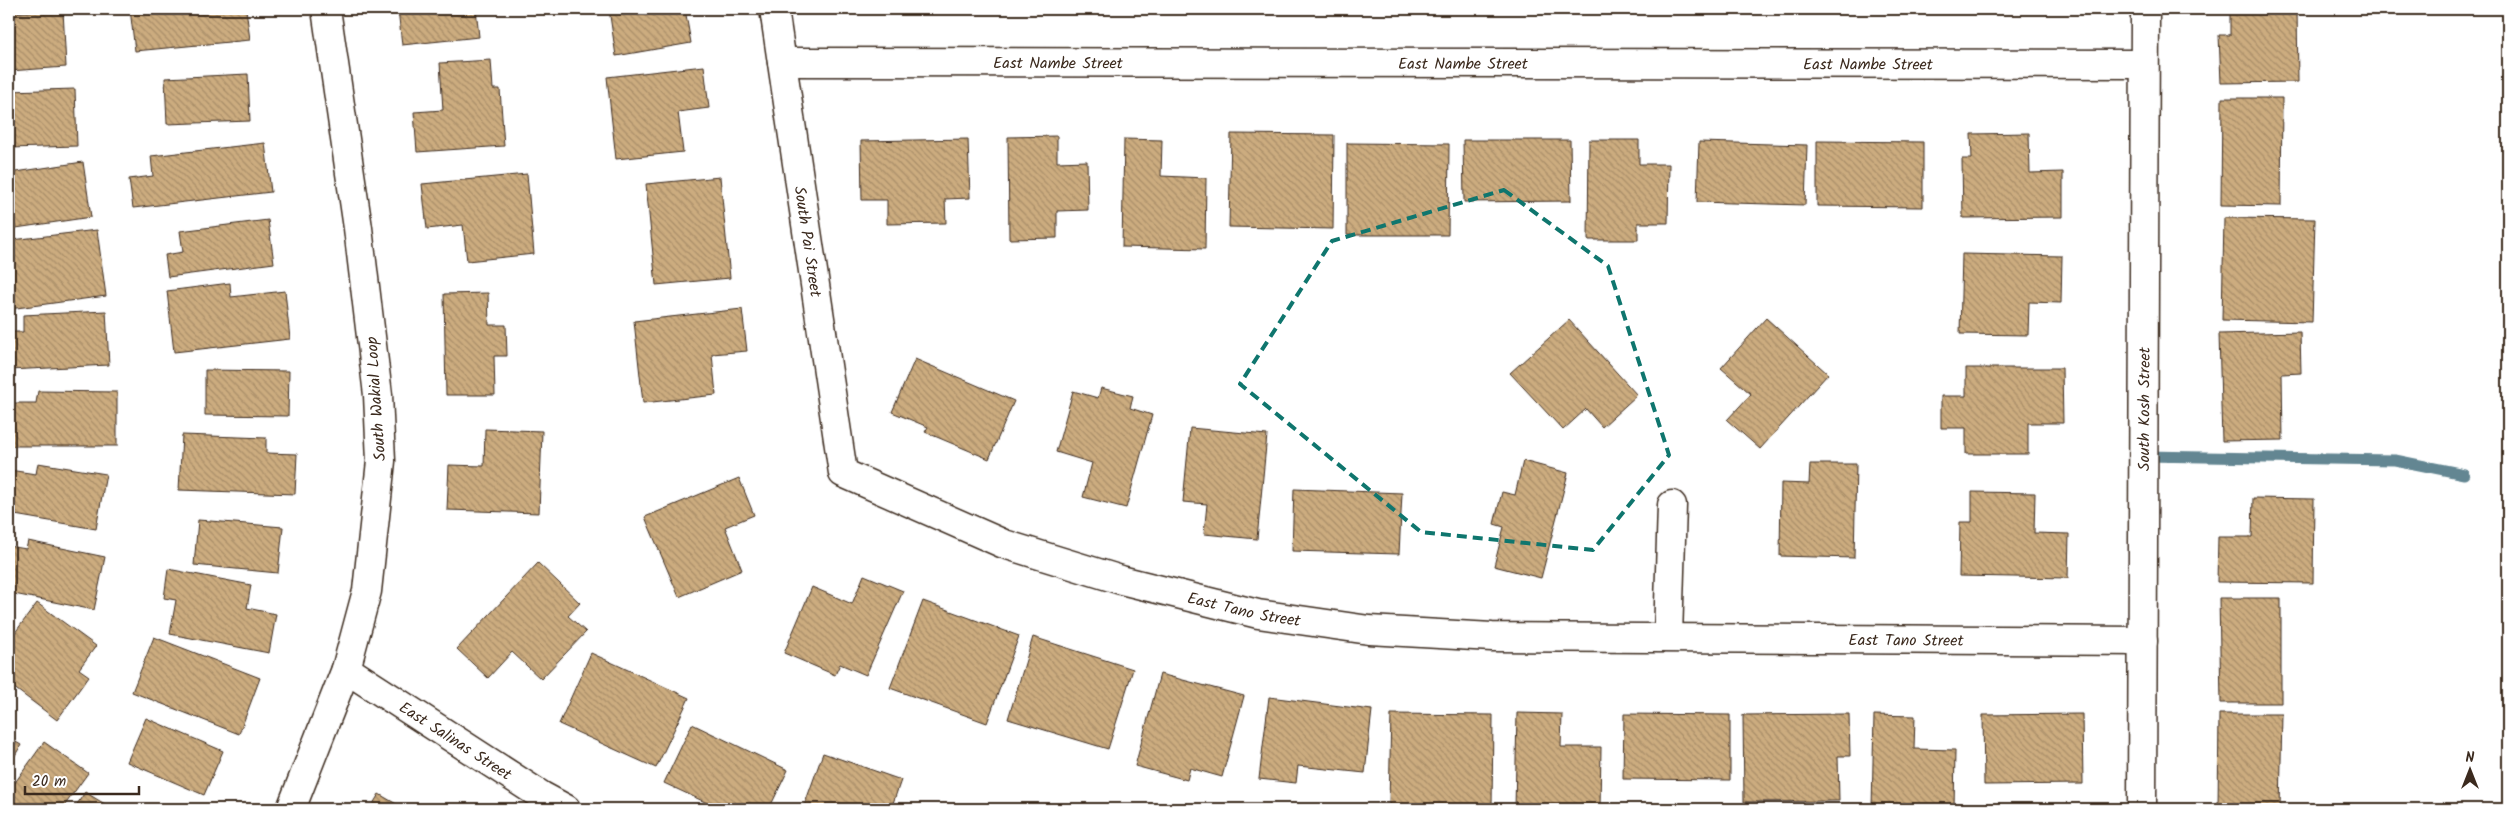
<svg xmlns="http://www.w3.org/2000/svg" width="2517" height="818" viewBox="0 0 2517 818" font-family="Kalam,sans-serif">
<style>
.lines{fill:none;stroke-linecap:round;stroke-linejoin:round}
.stream{stroke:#638692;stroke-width:11}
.building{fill:url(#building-back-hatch);stroke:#3b2a1e}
.street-casing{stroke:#3b2a1e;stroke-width:31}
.street{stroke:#fff;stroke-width:28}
.marked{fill:none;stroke:#0f766e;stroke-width:4;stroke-dasharray:10 6;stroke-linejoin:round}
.labels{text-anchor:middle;stroke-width:4.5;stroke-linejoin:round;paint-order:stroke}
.street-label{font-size:16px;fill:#3b2a1e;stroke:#fff}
</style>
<defs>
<pattern id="building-back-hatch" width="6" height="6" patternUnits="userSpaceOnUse" patternTransform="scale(1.25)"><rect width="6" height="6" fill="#ccac7f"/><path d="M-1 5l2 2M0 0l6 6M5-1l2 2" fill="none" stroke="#a78c67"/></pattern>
</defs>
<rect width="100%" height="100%" fill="#fff"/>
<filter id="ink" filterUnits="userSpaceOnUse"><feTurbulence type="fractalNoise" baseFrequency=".02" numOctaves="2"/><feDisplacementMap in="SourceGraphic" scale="10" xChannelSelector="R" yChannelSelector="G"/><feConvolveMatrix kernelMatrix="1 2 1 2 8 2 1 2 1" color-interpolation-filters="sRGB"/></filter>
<g filter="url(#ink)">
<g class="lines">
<path class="stream" d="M2144,456L2395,460L2464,474"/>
</g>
<g class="building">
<path d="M130,9H246L250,40L135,51Z"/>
<path d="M398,9H476L479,37L402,45Z"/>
<path d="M609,9H685L691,43L616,56Z"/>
<path d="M2252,9H2297L2298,82L2221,83L2219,35H2230V11Z"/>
<path d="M63,10L66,67L9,71V13Z"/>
<path d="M491,60L493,89H500L504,146L417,152L414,112L443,110L440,63Z"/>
<path d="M704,66L709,108L678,112L683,152L616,159L607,77Z"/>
<path d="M248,74L250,121L167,124L165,78Z"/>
<path d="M75,89L77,146L9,148V91Z"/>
<path d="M2222,98H2282L2281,206L2221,205Z"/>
<path d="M2029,133L2030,173L2063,172V217L1963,218L1962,159H1972L1971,134Z"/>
<path d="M1231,134L1334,135L1333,229L1229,227Z"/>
<path d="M1057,136V162L1087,161L1088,210L1057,211V238L1009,239L1008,137Z"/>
<path d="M968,139L970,198L945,199L946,223L887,224V200H862L861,141Z"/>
<path d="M1124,139L1162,140L1161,176L1206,178L1205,249L1122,247Z"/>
<path d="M1463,140H1570L1571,201L1464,202Z"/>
<path d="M1589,140H1639V164H1669L1668,223H1638V240H1588Z"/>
<path d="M1817,141L1923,142V207L1817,206Z"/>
<path d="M1699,142L1807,145L1805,205L1697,202Z"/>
<path d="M265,143L271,192L133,208L129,179L153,176L151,156Z"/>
<path d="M1347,143L1449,144L1448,235H1347Z"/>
<path d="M83,162L91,217L9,229V173Z"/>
<path d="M527,174L534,254L467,261L463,225L427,229L422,184Z"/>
<path d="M720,177L730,278L656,285L646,184Z"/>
<path d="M2224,218L2315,219L2312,322L2222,320Z"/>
<path d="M268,220L274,263L168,277L165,255L183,252L180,231Z"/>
<path d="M97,230L106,296L9,309V259H14L12,240Z"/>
<path d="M1962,254L2062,256L2061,303L2029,302L2028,335L1960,334Z"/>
<path d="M230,283L231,297L285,291L290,339L174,352L167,291Z"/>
<path d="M488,293L489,325H506L507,356H494L495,395H446L444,294Z"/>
<path d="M742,309L747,351L712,354L716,395L643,403L634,321Z"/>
<path d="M106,311L109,365L9,370V332H23V315Z"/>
<path d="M1766,318L1828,374L1760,449L1727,420L1751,394L1721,368Z"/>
<path d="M1569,320L1637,395L1602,427L1586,409L1563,430L1510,373Z"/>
<path d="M2300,332L2301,373L2282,374L2283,440L2222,441L2219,334Z"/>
<path d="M915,359L1014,401L989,459L925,432L928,427L892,412Z"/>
<path d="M1966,368H2062L2063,423H2028V454H1966V428H1941V396H1966Z"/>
<path d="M205,370L289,371L288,416L205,415Z"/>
<path d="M1101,388L1133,396L1130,408L1152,415L1126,508L1083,497L1092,463L1056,452L1073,391L1098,398Z"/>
<path d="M38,391L117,392V446H9V403H36Z"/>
<path d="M1190,428L1267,435L1257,539L1204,534L1207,504L1183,502Z"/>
<path d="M485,429L542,431L539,513L447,510L449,465L484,466Z"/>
<path d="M182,435L266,438V453L297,454L295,494L179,490Z"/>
<path d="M1523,461L1568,473L1541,578L1494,566L1504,527L1494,524L1502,492L1515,495Z"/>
<path d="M38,463L106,474L96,529L9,514V470L36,474Z"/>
<path d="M1810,464H1856L1854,558L1780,556L1781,483L1809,484Z"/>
<path d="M739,478L754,515L725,527L742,570L679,597L645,517Z"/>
<path d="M1294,489L1402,493L1399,554L1292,551Z"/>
<path d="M1972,492L2035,493L2034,533L2069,534L2068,578L1959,576L1960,522H1972Z"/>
<path d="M2253,498L2314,499L2313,583L2217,582L2218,537H2252Z"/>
<path d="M198,520L283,527L278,573L194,565Z"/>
<path d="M28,541L105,557L94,610L9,593V546L26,549Z"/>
<path d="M538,563L580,603L568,616L586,632L541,679L512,652L488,678L457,649Z"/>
<path d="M168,569L251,585L247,608L276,614L269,653L170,634L176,600L164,598Z"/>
<path d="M864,575L903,591L866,675L840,664L835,675L784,653L812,587L852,604Z"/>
<path d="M2219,598H2281V703H2221Z"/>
<path d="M923,601L1019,636L987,723L890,688Z"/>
<path d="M37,603L96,646L79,669L89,676L57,720L9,684V630L14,634Z"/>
<path d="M154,637L260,678L239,734L132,692Z"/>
<path d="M1033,637L1133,669L1108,749L1008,719Z"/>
<path d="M591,653L689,698L656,768L559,724Z"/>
<path d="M1160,674L1244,696L1222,777L1190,768L1187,780L1135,766Z"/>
<path d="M1269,697L1372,710L1365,773L1298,766L1296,783L1259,779Z"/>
<path d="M1517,713L1562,714L1561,747H1601L1600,809H1515Z"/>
<path d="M1391,714L1493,715L1492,807L1389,805Z"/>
<path d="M1624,714L1730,715V780L1623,779Z"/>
<path d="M1849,714L1850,756H1838L1839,801L1744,802L1743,715Z"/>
<path d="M2082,714L2083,784L1984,785L1983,715Z"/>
<path d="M2219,714H2282L2280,809H2218Z"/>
<path d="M1874,715L1915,716L1914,749L1955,750L1954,809H1872Z"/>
<path d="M146,718L223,751L204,795L127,762Z"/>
<path d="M692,724L788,770L769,809H720L664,783Z"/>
<path d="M9,738L21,745L9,766Z"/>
<path d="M44,742L88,773L62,809H9V791Z"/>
<path d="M823,753L901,780L891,809H803Z"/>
<path d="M85,792L113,809H74Z"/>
<path d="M379,794L405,809H370Z"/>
</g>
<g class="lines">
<defs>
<g id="street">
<path id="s1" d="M774,9L843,473L1004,544L1121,580L1258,614L1369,630L1492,637L2143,641"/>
<path id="s2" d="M782,62L2144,64"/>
<path d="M1668,637L1672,505"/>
<path id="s3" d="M346,669L542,796L566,809"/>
<path d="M291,809L346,669L367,591L381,461L378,395L358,228L326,9"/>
<path id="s4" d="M2142,809L2145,9"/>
</g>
</defs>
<use href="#street" class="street-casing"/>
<use href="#street" class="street"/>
</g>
</g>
<path class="marked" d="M1504,190L1608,266L1669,455L1593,550L1421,532L1240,384L1332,241Z"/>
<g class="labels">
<g class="street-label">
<text dy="6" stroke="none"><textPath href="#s2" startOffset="276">East Nambe Street</textPath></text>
<text dy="6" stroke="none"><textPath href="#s2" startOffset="681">East Nambe Street</textPath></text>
<text dy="6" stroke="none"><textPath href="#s2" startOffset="1086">East Nambe Street</textPath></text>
<text dy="6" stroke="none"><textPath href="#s1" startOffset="235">South Pai Street</textPath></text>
<text transform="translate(375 399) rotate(-94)" y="6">South Wakial Loop</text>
<text dy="6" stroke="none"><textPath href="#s4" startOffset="400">South Kosh Street</textPath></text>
<text dy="6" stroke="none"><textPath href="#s1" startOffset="894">East Tano Street</textPath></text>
<text dy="6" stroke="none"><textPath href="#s1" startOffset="1558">East Tano Street</textPath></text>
<text dy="6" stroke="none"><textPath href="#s3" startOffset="131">East Salinas Street</textPath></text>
</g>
</g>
<rect width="2517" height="818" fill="none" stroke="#fff" stroke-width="30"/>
<rect x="15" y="15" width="2487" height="788" fill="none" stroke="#3b2a1e" stroke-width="2" filter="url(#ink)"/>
<g transform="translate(2470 770)" stroke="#ffffff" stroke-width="4" paint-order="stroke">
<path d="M0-4L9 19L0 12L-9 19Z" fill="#3b2a1e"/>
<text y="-8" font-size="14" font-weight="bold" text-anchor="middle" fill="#3b2a1e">N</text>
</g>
<path d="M25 786v8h114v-8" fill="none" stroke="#3b2a1e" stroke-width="2.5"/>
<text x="32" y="786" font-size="15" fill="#3b2a1e" stroke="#ffffff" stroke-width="4" paint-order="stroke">20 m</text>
</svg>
